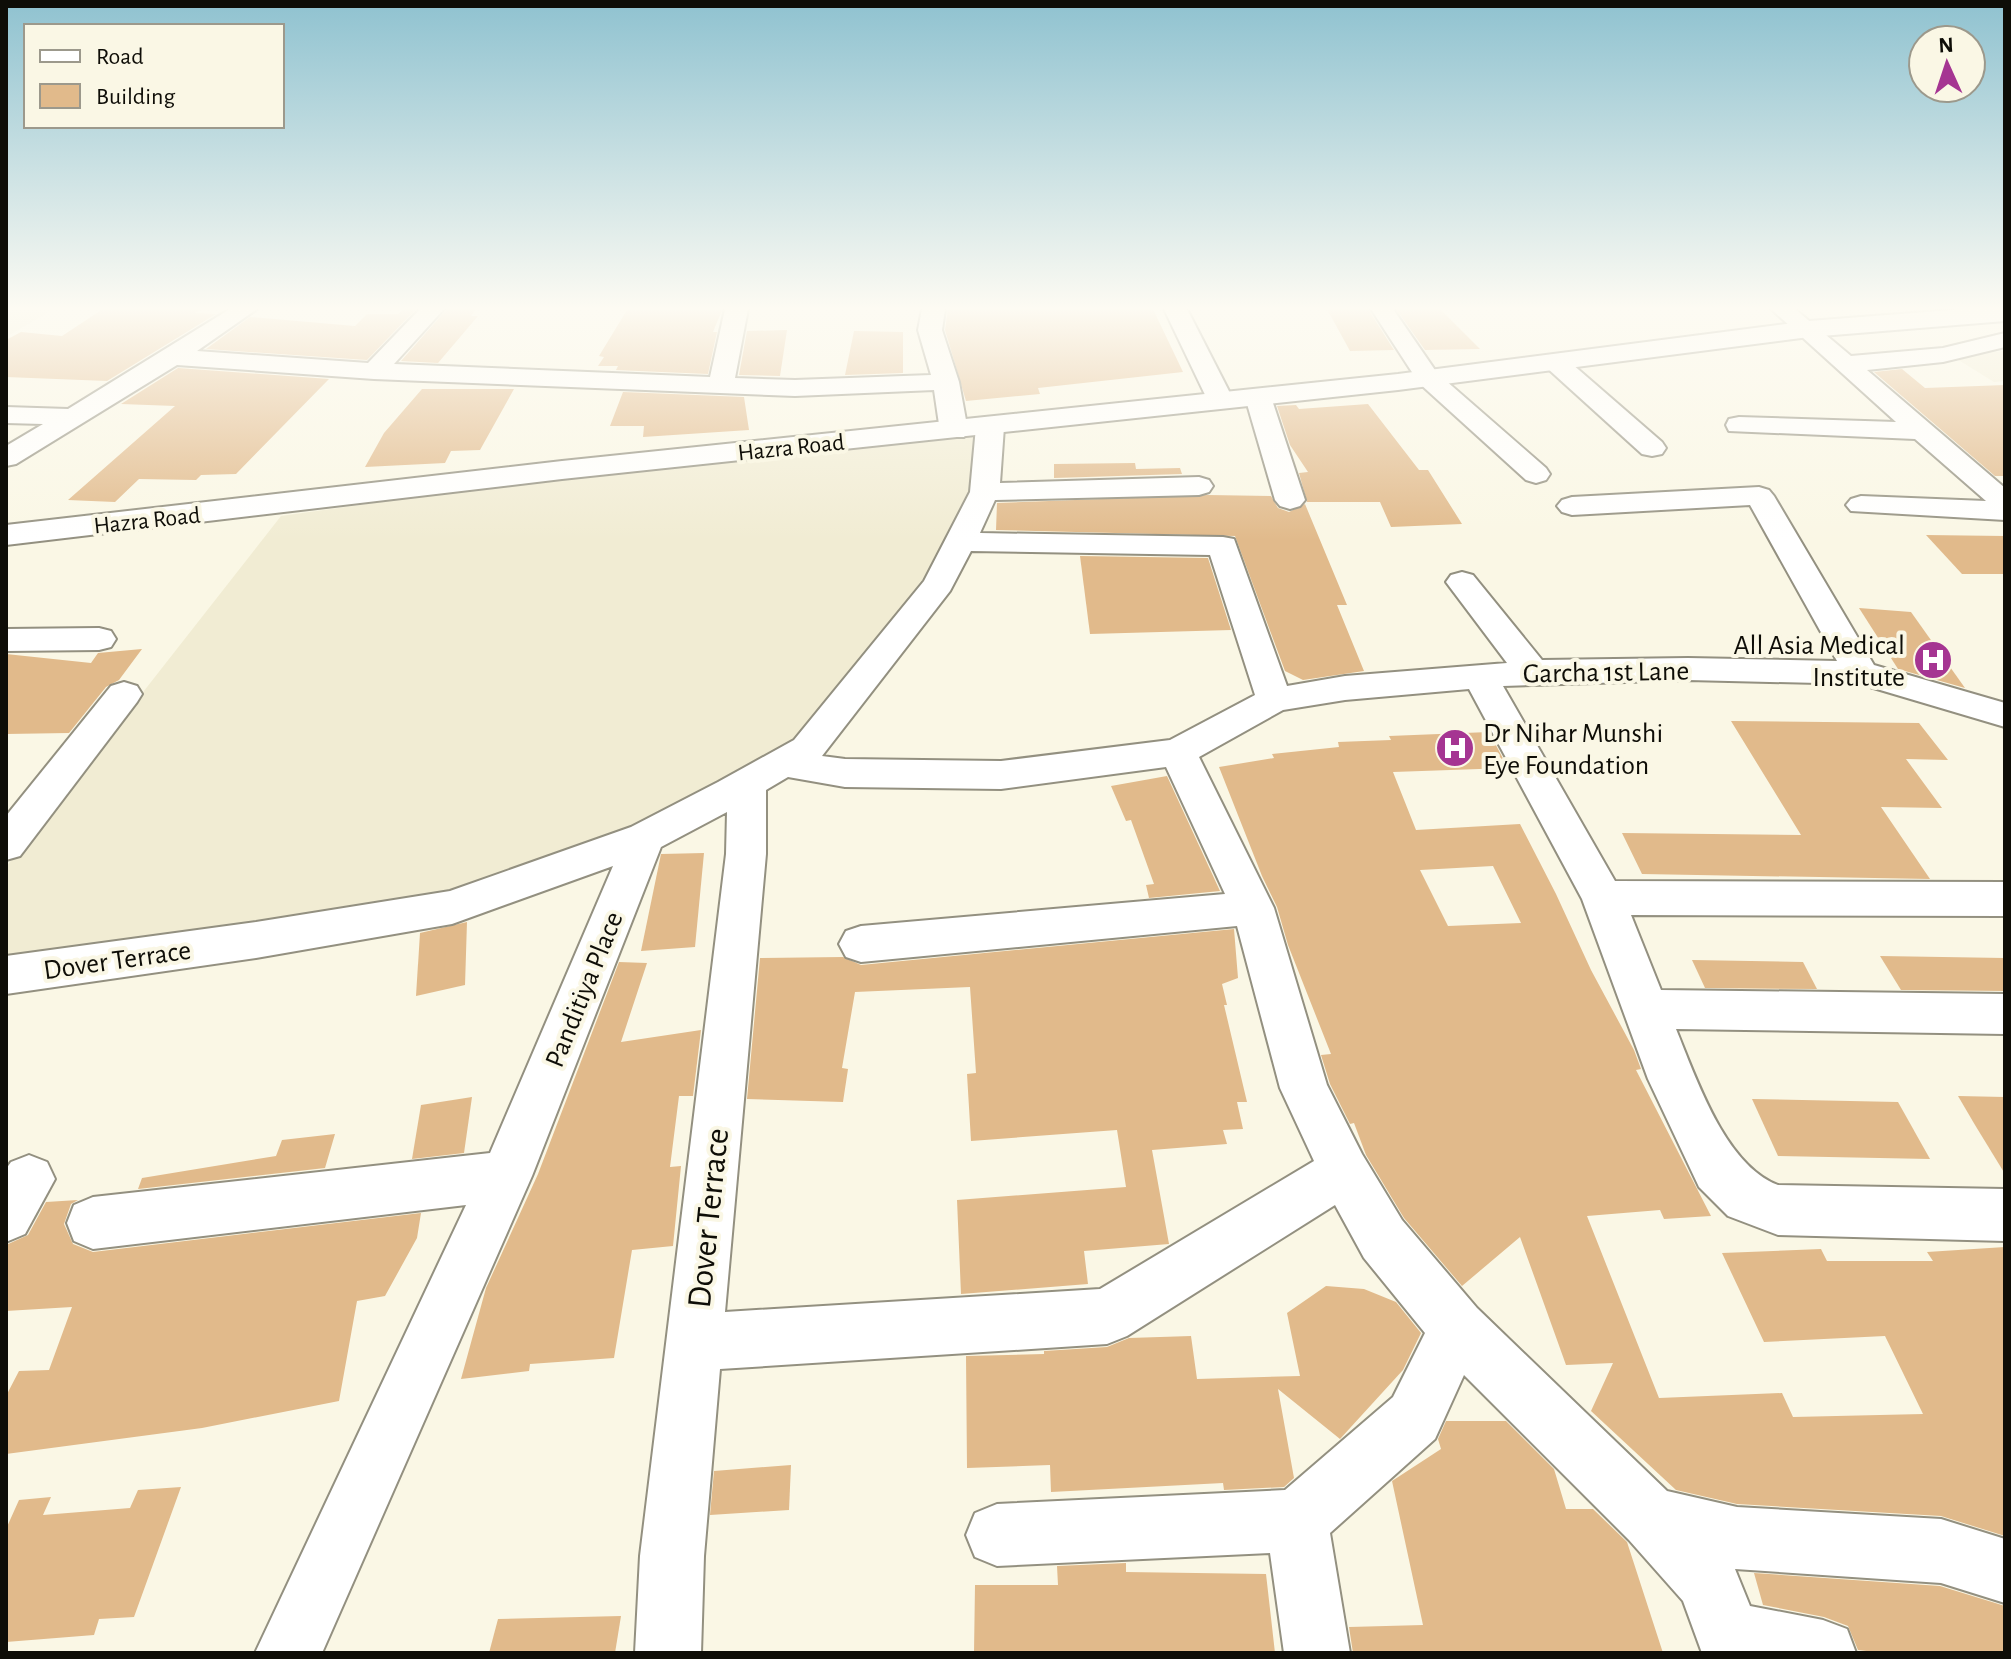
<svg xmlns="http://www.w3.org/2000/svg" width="2011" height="1659" viewBox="0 0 2011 1659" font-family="'Alegreya Sans',sans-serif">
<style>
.built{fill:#f1ecd3}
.building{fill:#e1ba8b;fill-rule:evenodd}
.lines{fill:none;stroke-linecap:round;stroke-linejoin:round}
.street-casing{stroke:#939080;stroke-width:4}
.secondary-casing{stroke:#939080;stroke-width:4}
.street{fill:#fff;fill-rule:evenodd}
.secondary{fill:#fff;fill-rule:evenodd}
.labels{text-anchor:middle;stroke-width:8;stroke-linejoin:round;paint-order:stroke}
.far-street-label{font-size:24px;fill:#0e0d07;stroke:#faf7e5}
.poi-label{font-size:28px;fill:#0e0d07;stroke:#faf7e5;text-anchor:end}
.street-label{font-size:28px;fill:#0e0d07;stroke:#faf7e5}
.near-street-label{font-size:34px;fill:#0e0d07;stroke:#faf7e5}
</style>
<rect width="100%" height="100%" fill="#faf7e5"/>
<g class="built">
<path d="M6,309H54L6,337Z"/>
<path d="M2005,351V381L1994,382L1952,356Z"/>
<path d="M977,434L972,488L922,580L800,738L639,828L458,888L236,929L6,956V867L281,516L595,472Z"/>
</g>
<g class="building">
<path d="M103,309H201L195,313L216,314L107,381L6,377V340L21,332L62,336Z"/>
<path d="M404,309H416L367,360L206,349L250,317L355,326L367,314H398Z"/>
<path d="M447,309H476L471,316H478L438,363L401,361Z"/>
<path d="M948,309H1153L1183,372L1038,388L1040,394L966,401L945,330Z"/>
<path d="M1327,309H1368L1394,350L1350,351Z"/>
<path d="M1396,309H1440L1480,349L1425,350Z"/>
<path d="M627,310H722L713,332H717L708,374L616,370L618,366H598L604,357L599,356Z"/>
<path d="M787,330L780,376L739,375L747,331Z"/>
<path d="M854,331L903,332V373L845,375Z"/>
<path d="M178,368L329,379L236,474L201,475L196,480L139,479L115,502L68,500L175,406L121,404Z"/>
<path d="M1902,369L1925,388L2005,385V476H1995L1874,372Z"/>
<path d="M422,389H514L480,450L451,451L445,463L365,467L384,433Z"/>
<path d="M623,392L744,397L749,430L643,437L644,426H610Z"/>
<path d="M1368,404L1419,470H1428L1462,524L1391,527L1380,502H1307L1299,473L1308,472L1290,445L1277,406L1296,405L1299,409Z"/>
<path d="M1135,463L1136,469L1180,468L1182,474L1054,478V464Z"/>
<path d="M1208,495L1271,496L1278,508L1289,512L1305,504L1347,605H1337L1364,671L1303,680L1285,671L1235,536L996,530L997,503Z"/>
<path d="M1926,535L2005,536V574H1962Z"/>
<path d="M1080,556L1208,558L1231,630L1090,634Z"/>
<path d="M1859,608L1911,612L1965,688L1898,669Z"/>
<path d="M142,649L119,680L106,687L69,733L6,734V654L91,663L98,653Z"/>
<path d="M1731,721L1919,723L1948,760L1906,759L1942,808L1881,807L1930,879L1642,874L1622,833L1801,835Z"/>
<path d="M1489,732L1508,768L1393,772L1416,830L1520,824L1556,894L1591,970L1634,1050L1641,1069L1636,1070L1711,1216L1664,1219L1660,1210L1587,1216L1659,1398L1782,1393L1793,1417L1923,1414L1885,1336L1764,1342L1722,1253L1821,1249L1827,1261H1933L1927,1252L2005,1247V1536L1941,1516L1737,1504L1676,1490L1591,1411L1613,1363L1566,1365L1520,1237L1462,1286L1404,1218L1366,1155L1354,1123L1350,1124L1330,1084L1321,1055L1331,1054L1288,945L1277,907L1262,876L1219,767L1274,758L1272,754L1339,747L1338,742L1391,740L1389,736ZM1493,866L1521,923L1448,926L1420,870Z"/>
<path d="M1167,776L1220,891L1149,898L1146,885L1154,884L1131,820L1126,821L1111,786Z"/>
<path d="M704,853L695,947L641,951L661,854Z"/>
<path d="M467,922L465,985L416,996L420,933Z"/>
<path d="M1234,929L1238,978L1222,984L1227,1005H1224L1247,1102H1237L1243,1129L1223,1130L1227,1144L1152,1150L1169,1244L1084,1251L1088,1284L961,1294L957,1200L1126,1187L1117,1130L971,1141L967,1074L976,1073L970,987L855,992L842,1068L848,1069L843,1102L747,1099L760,958L843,957L861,965Z"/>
<path d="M1880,956L2005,958V991L1901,990Z"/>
<path d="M1692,960L1803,962L1817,989L1705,988Z"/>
<path d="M619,962L647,963L621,1042L701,1030L693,1096H679L670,1167L681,1166L673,1246L632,1250L614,1358L530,1364L529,1371L461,1379L486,1288L538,1174Z"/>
<path d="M1958,1096L2005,1097V1174L1975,1125Z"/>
<path d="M472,1097L464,1153L412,1159L421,1105Z"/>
<path d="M1752,1099L1898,1102L1930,1159L1778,1156Z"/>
<path d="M335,1134L325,1168L138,1189L142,1178L276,1156L282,1140Z"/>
<path d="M78,1200L71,1204L64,1224L73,1244L93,1252L421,1213L417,1238L385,1296L357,1301L339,1401L202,1428L6,1454V1396L19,1371L49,1370L72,1307L6,1311V1245L28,1235L46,1202Z"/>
<path d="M1326,1286L1364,1289L1396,1302L1421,1333L1403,1370L1340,1439L1278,1389L1294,1478L1284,1487L1224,1490L1223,1483L1051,1492L1050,1465L967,1468L966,1356L1044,1354V1351L1107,1347L1129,1338L1191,1336L1197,1379L1300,1376L1287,1313Z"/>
<path d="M1446,1421H1506L1554,1469L1566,1509H1593L1627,1542L1663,1653H1353L1349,1627L1423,1625L1392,1481L1441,1449L1438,1439Z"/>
<path d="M791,1465L789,1510L710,1515L714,1471Z"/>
<path d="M181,1487L134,1617L99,1619L94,1635L6,1642V1529L19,1500L51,1497L43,1515L130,1508L138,1490Z"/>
<path d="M1126,1563V1572L1266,1574L1275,1653H974L975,1585H1058L1057,1566Z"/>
<path d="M1754,1573L1940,1586L2005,1606V1653H1883L1858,1650L1848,1626L1824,1617L1763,1605Z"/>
<path d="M621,1616L615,1653H489L498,1619Z"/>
</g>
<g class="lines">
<defs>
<g id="street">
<path d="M230,309H257L197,351L368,363L420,309H444L394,364L710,377L725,309H748L735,378L795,380L931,375L918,330L922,309H945L942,330L959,382L968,431L964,437H944L940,431L934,390L795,396L374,379L177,365L16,464L6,466V446L43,424L6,423V407L68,409Z"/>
<path d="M1164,309H1187L1234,401L1230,407H1212L1208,401Z"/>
<path d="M1371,309H1393L1437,373L1546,468L1550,474L1546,480L1536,483L1526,480L1419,383Z"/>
<path d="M1771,309H1795L1851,356L1943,348L2005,333V347L1943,362L1867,370L2005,488V520L1851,511L1846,505L1851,499L1861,496L1986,501L1915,439L1729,431L1726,425L1729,419L1739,417L1896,422Z"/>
<path d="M1555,355L1564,357L1662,442L1666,448L1662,454L1652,456L1642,454L1546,367L1543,362L1546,357Z"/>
<path d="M1258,389L1267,391L1271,397L1305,500L1300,506L1290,509L1280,506L1275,500L1245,397L1249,391Z"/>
<path d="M990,419L1000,421L1004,427L1000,483L1199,477L1209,480L1213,486L1209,492L1199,495L995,500L980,533L1223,537L1234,539L1287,686L1345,676L1507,663L1446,582L1451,575L1462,572L1473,575L1542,660L1688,658L1837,661L1750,505L1572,515L1562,512L1557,506L1562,500L1572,497L1759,487L1769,490L1774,496L1874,665L2005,703V727L1860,684L1688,680L1503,686L1615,881L2005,882V916L1631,915L1661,990L2005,994V1034L1676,1029C1696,1078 1725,1165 1778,1185L2005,1189V1241L1778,1235L1728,1216L1699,1187L1648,1079L1582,899L1469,689L1345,700L1283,710L1199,757L1274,908L1327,1085L1362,1154L1402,1220L1477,1308L1667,1491L1737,1507L1941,1519L2005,1539V1603L1941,1583L1735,1569L1750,1606L1823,1620L1847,1629L1856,1653H1702L1683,1601L1629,1540L1464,1375L1435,1439L1330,1533L1350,1653H1284L1270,1553L997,1566L975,1557L966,1535L975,1513L997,1504L1285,1490L1393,1397L1425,1333L1364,1258L1335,1205L1127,1336L1107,1344L720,1369L704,1556L701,1653H635L640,1556L726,854L727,812L661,847L532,1176L322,1653H255L466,1205L93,1249L74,1241L67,1223L74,1205L93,1197L490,1153L613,866L452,924L256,958L6,994V956L256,922L450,891L631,827L718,782L794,740L924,581L970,492L976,427L980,421ZM971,551L1210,555L1255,695L1170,740L1001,761L845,759L822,756L950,591ZM1166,767L1225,894L861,926L846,931L839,944L846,957L861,962L1237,926L1280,1088L1314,1161L1100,1289L725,1312L766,854V790L788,777L845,787L1001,789Z"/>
<path d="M99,628L111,631L116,639L111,647L99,650L6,651V629Z"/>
<path d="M124,682L137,686L142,694L137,702L20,856L6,860V816L111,686Z"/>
<path d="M29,1155L47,1162L55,1179L25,1234L6,1242V1169L11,1162Z"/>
</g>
<path id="secondary" d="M1964,309H2005V321L1809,337L1398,390L562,479L6,545V525L562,461L1398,374L1809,321Z"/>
</defs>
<use href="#street" class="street-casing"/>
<use href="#secondary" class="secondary-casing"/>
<use href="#street" class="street"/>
<use href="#secondary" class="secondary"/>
</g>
<linearGradient id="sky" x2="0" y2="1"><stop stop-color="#8fc2d0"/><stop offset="0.57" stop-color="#fdfbf3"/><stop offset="1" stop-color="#fdfbf3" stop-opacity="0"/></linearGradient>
<rect width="2011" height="541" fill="url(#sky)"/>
<defs>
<symbol id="hospital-disc" viewBox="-11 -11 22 22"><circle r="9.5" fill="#a53592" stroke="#faf7e5"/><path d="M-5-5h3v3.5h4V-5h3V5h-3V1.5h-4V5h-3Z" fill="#fff"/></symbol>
</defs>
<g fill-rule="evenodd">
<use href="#hospital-disc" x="1911" y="638" width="44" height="44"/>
<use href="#hospital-disc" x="1433" y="726" width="44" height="44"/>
</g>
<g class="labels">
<g class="far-street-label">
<text transform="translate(791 447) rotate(-6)" y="8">Hazra Road</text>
<text transform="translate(147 520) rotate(-6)" y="8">Hazra Road</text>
</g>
<g class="poi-label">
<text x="1905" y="654">All Asia Medical<tspan x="1905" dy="32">Institute</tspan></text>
<text x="1483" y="742" text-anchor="start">Dr Nihar Munshi<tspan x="1483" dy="32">Eye Foundation</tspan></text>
</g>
<g class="street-label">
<text transform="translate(1606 671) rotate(-1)" y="10">Garcha 1st Lane</text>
<text transform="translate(117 959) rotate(-8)" y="10">Dover Terrace</text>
<text transform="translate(583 989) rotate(-68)" y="10">Panditiya Place</text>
</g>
<g class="near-street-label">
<text transform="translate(707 1218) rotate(-84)" y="12">Dover Terrace</text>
</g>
</g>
<rect width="2011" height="1659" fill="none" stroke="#0e0d07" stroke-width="16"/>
<rect x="24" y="24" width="260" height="104" fill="#faf7e5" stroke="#9c998c" stroke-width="2"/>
<rect x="40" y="50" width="40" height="12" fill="#ffffff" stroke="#9c998c" stroke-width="2"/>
<text x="96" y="64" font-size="24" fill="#0e0d07">Road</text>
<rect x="40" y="84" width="40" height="24" fill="#e1ba8b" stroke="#9c998c" stroke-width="2"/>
<text x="96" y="104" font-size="24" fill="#0e0d07">Building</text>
<g transform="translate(1947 64) rotate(357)"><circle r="38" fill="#faf7e5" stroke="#9c998c" stroke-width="2"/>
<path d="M0-6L14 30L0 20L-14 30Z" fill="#a53592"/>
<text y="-12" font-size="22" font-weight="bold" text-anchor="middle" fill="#0e0d07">N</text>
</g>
</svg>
